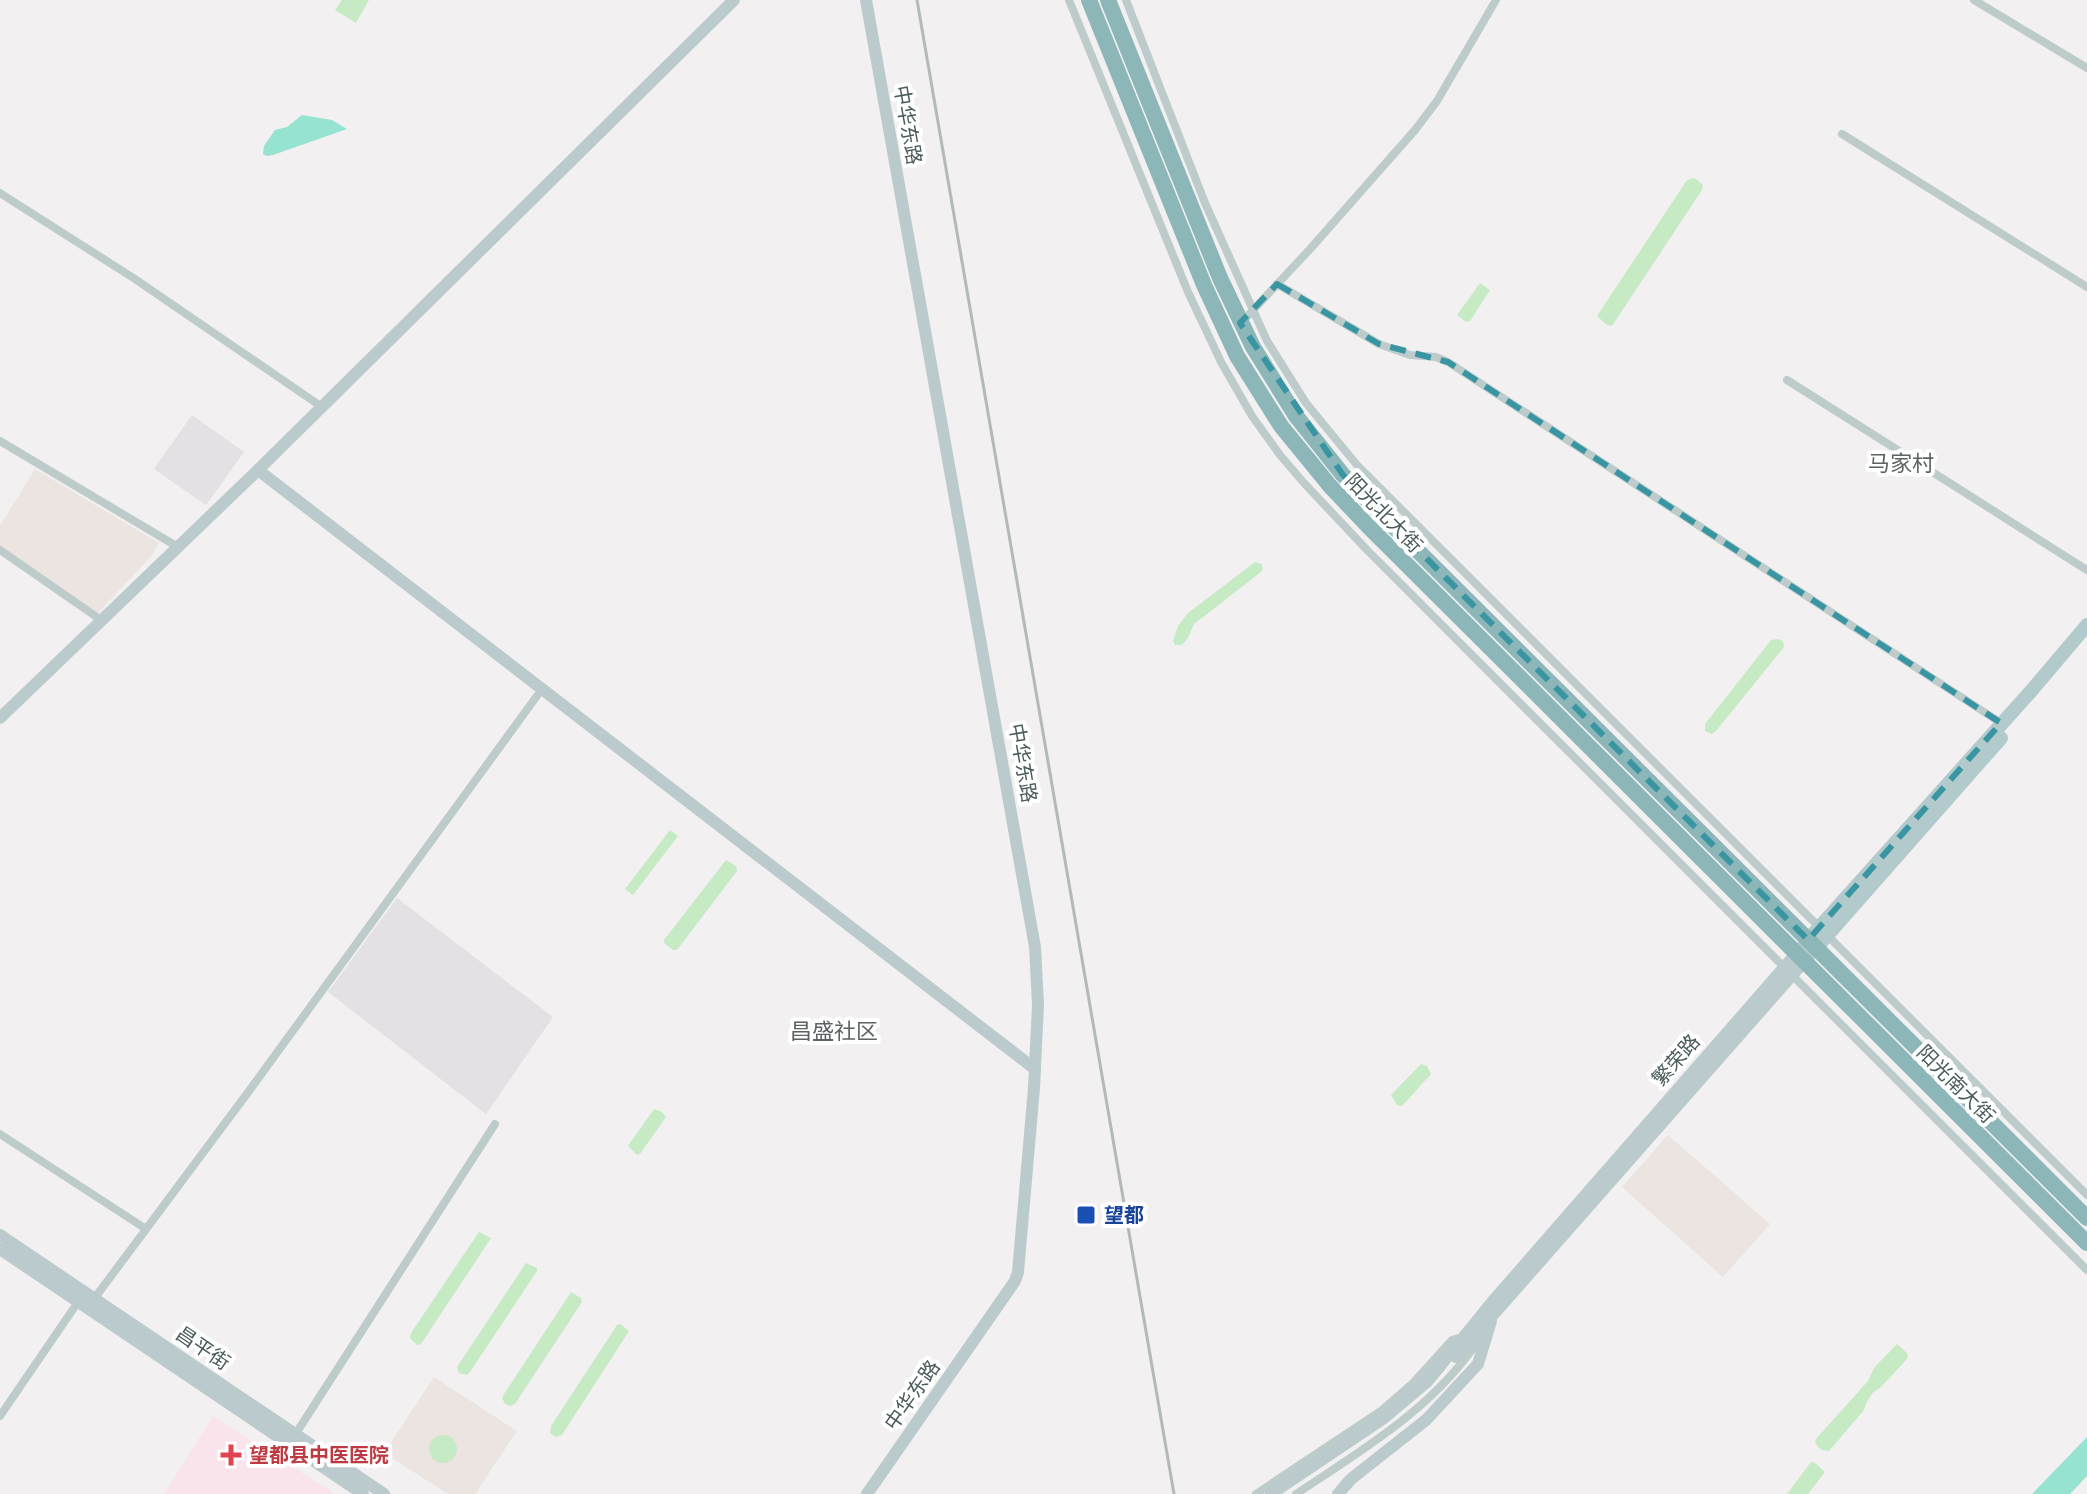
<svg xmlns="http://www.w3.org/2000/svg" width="2087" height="1494" viewBox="0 0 2087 1494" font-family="Figtree,'Noto Sans SC',sans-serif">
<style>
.commercial{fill:#ece4e0}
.education{fill:#e3e1e3}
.medical{fill:#f9e4eb}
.green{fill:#c6ebc4}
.water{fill:#96e3d1}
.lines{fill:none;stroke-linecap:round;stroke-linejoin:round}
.street{stroke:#bdcbcb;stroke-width:8}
.secondary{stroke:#bbcbcd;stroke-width:12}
.primary{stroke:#b3cacc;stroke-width:14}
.highway{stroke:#8db6b9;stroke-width:16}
.rail{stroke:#b3b8ba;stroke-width:3}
.marked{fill:none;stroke:#3995a2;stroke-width:6;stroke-dasharray:16 10;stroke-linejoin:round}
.transit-dot{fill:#1a4fb4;stroke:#fff;stroke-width:3}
.health-dot{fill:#e0444e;stroke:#fff;stroke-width:3}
.labels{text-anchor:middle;stroke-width:8;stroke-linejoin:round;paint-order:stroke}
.street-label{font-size:20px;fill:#4a5b5c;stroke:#fff}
.transit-label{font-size:20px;font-weight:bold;fill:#164399;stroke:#fff;text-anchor:start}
.health-label{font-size:20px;font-weight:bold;fill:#be3a42;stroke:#fff;text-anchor:start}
.neighbourhood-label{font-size:22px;fill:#5d6364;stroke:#fff}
</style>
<rect width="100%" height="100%" fill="#f2f0f1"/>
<g class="commercial">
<path d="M35,469L159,543L153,554L97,614L0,546V526Z"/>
<path d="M1668,1135L1770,1224L1723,1277L1622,1187Z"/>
<path d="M434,1377L517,1431L475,1494H448L384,1453Z"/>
</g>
<g class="education">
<path d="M192,415L244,452L206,505L154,469Z"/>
<path d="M397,898L553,1017L486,1114L328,992Z"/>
</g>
<path class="medical" d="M213,1416L335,1494H164Z"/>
<g class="green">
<path d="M342,0H369L356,23L335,10Z"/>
<path d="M1693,178L1696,179L1703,185L1702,190L1612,326L1607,325L1597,316L1687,180Z"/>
<path d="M1480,283L1490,290L1470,321L1466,322L1457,315Z"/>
<path d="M1255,562L1261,564L1263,568L1261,572L1194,624L1188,638L1182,645H1175L1173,641L1178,626L1188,613Z"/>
<path d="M1778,639L1783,641L1784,647L1716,731L1712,734L1705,731V724L1771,640Z"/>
<path d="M670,830L678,836L633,895L625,889Z"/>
<path d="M726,860L736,866L737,871L677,950H673L664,943V940Z"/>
<path d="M1421,1064L1427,1066L1431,1074L1402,1106L1397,1105L1391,1095Z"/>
<path d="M654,1109L662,1112L666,1117L640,1154L637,1155L628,1146Z"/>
<path d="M479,1232L491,1238L421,1344L417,1345L410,1338L411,1333Z"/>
<path d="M526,1263L537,1268V1271L470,1372L467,1375L459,1373L457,1367Z"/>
<path d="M571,1292L581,1298L582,1302L515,1404L511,1406L505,1404L502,1398L504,1394Z"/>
<path d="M620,1324L629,1331L562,1435L556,1437L550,1433L551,1426L617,1325Z"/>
<path d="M1897,1344L1908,1354L1907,1359L1880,1388C1871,1392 1867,1401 1864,1410L1829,1451C1821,1451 1816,1447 1815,1440L1868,1381L1874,1368Z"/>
<circle cx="443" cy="1449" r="14"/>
<path d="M1811,1462H1814L1825,1472L1808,1494H1787Z"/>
</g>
<g class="water">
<path d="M302,115L332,120L347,129L273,155L267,156L263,154L264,146L275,130L287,127Z"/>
<path d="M2087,1437V1476L2070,1494H2032Z"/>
</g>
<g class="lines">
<g class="street">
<path d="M1069,0L1188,292L1221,362L1252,416L1280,455L1304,483L1367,550L2087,1270"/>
<path d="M1126,0L1205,203L1267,341L1306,403L1357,465L2087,1195"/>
<path d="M1974,0L2087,68"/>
<path d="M1842,134L2087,287"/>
<path d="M0,193L135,279L322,407"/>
<path d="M1277,284L1379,344L1410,355L1436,357L1448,362L2001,723"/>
<path d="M1241,323L1311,248L1415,130L1437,101L1496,0"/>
<path d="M1787,380L2087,570"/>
<path d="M0,441L178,547"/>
<path d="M0,550L101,620"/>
<path d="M0,1134L146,1229"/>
<path d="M94,1299L249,1091L542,689"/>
<path d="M0,1416L78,1302"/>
<path d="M295,1435L495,1124"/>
<path d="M1256,1494L1382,1410L1413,1383L1452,1340L1462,1337"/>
<path d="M1296,1494C1364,1449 1437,1406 1482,1335"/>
</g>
<g class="secondary">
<path d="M866,0L1035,947L1038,1005L1034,1088L1018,1272L1015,1281L867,1494"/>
<path d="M258,470L1035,1069"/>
<path d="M0,718L258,470L734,0"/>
<path d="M0,1235L384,1494"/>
<path d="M0,1249L363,1494"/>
<path d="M1456,1357L1816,948"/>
<path d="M1271,1494L1384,1418L1427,1382L1493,1301L1808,940"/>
<path d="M1338,1494L1351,1479L1426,1420L1478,1364L1491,1321"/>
</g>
<g class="primary">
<path d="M1808,940L2032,690L2087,625"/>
<path d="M1816,948L2001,738"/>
</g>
<g class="highway">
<path d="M1089,0L1204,285L1237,356L1281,426L1330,486L1368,526L2087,1243"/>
<path d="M1108,0L1220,278L1253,347L1296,416L1343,475L1381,514L2087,1218"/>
</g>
<path class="rail" d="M917,0L1174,1494"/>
</g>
<path class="marked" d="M1277,284L1379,344L1448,362L2001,723L1808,940L1343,475L1240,323Z"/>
<rect class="transit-dot" x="1076" y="1205" width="20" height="20" rx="4"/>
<path class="health-dot" d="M227 1443h8v8h8v8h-8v8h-8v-8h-8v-8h8z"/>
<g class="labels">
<g class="street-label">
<text transform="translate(908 125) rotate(80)" y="7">中华东路</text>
<text transform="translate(1384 513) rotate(46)" y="7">阳光北大街</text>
<text transform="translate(1023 763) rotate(80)" y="7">中华东路</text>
<text transform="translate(1676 1060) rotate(-49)" y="7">繁荣路</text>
<text transform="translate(1956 1084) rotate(45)" y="7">阳光南大街</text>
<text transform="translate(203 1348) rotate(34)" y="7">昌平街</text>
<text transform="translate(912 1395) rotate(-55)" y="7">中华东路</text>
</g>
<g class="transit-label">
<text x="1104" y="1222">望都</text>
</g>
<g class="health-label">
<text x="249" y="1462">望都县中医医院</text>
</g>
<g class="neighbourhood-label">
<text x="1901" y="471">马家村</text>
<text x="834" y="1039">昌盛社区</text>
</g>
</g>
</svg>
